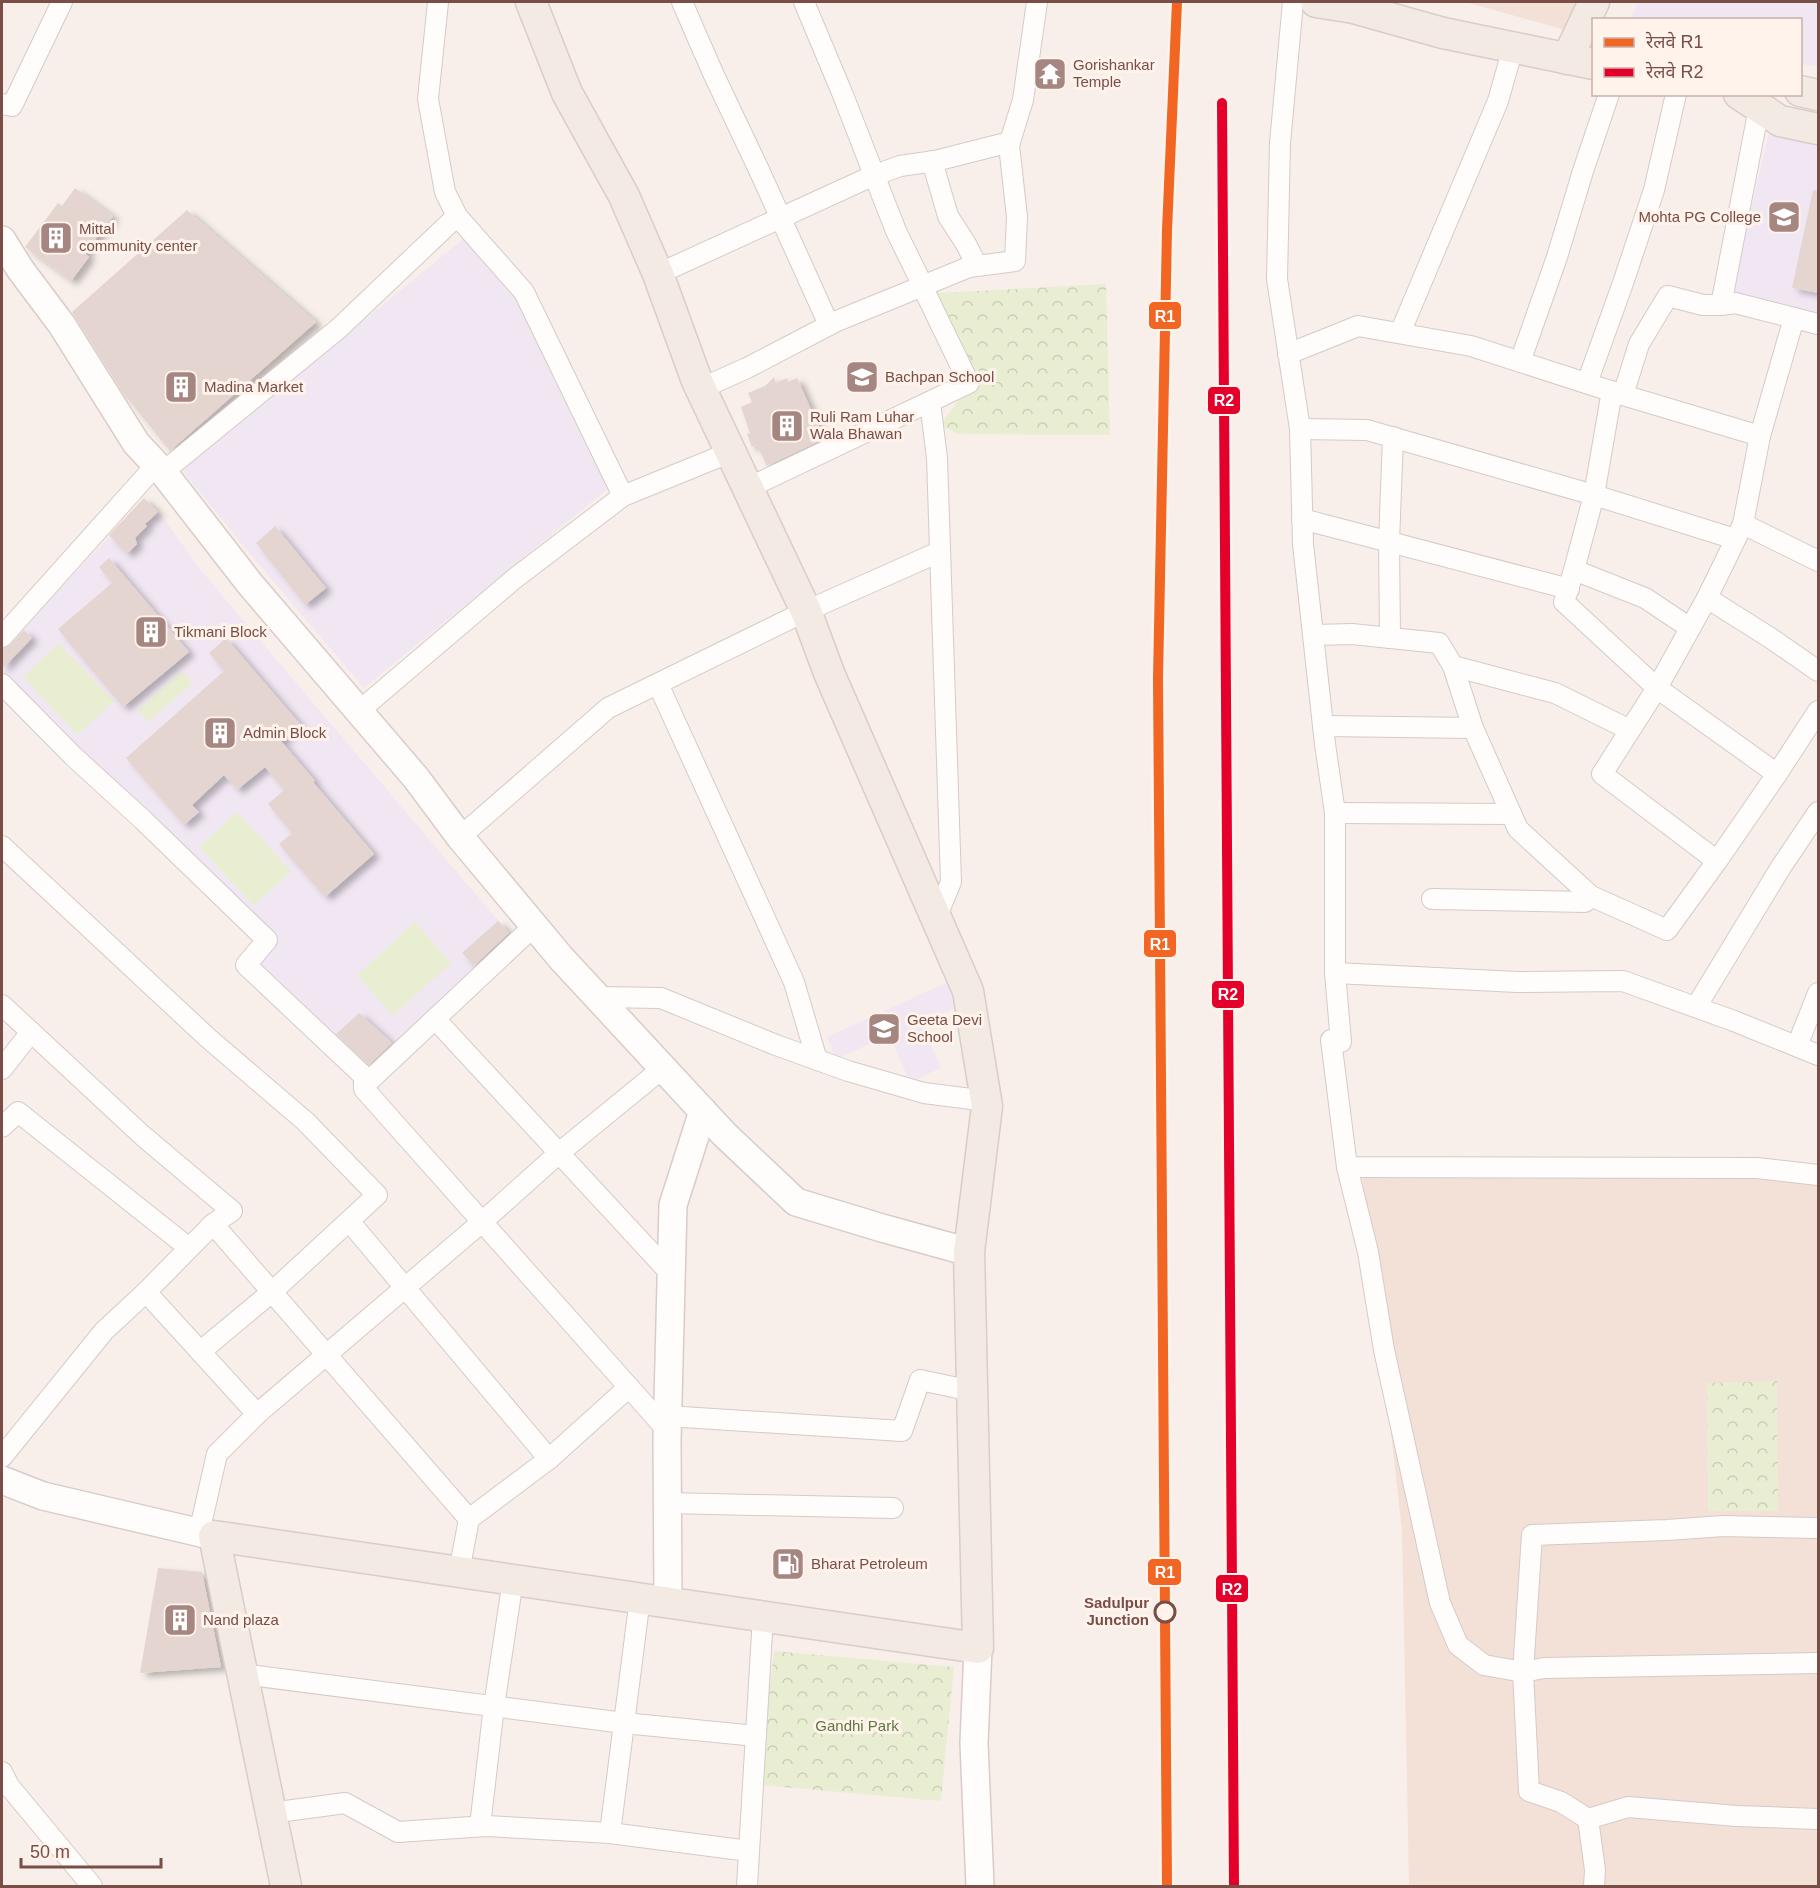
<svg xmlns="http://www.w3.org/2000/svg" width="1820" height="1888" viewBox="0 0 1820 1888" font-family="Helvetica,'Noto Sans Devanagari',sans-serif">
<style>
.residential{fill:#f3e1d8}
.education{fill:#f1e7f3}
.green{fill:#e9eed3}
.forest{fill:url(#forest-crowns)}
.building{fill:#e5d5d1;filter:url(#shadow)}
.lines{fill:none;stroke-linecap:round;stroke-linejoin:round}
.street-casing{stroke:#d6cac6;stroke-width:22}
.secondary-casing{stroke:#d9ccc8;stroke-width:30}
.primary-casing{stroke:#daccc8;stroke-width:33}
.street{stroke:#fefdfc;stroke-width:20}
.secondary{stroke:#fefdfc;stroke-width:27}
.primary{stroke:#f3eae4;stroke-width:30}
.rail-1-casing{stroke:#fff3eb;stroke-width:15}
.rail-2-casing{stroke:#fff3eb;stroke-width:15}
.rail-1{stroke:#f26522;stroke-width:10}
.rail-2{stroke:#e4002b;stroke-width:10}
.stop-dot{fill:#fff3eb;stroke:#784e47;stroke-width:3}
.labels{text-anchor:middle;stroke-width:6;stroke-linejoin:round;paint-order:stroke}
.poi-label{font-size:15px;fill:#784e47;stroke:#fff3eb;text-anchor:start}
.stop-label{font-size:15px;font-weight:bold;fill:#784e47;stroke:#fff3eb;text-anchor:end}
.park-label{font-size:15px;fill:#5b793c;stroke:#fff3eb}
.line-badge{stroke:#fff3eb;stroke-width:2}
.badge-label{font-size:16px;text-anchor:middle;font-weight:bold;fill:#fff}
</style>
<defs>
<pattern id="forest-crowns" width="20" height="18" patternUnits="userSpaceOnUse" patternTransform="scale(1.5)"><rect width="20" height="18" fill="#e9eed3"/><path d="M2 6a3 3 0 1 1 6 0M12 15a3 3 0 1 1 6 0" fill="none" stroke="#cbceb6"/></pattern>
<filter id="shadow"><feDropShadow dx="6" dy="4" stdDeviation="3" flood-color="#0004"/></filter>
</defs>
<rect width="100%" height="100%" fill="#f8efea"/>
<g class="residential">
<path d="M1465,2H1577L1565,30Z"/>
<path d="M1360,1158L1818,1176V1886H1409L1402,1531Z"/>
</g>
<g class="education">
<path d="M1638,2H1818V67L1801,64L1800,20L1630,19Z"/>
<path d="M1769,133L1818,141V313L1731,293Z"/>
<path d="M463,239L511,289L610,487L364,688L246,549L182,470Z"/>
<path d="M144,498L161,515L200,569L275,658L513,938L370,1072L253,967L276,942L2,671V649L108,538Z"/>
<path d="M948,982L959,1006L921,1024L941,1068L910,1082L889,1035L836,1059L827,1037Z"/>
</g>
<g class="green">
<path d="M59,643L114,701L77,735L23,677Z"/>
<path d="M182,671L193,683L148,722L138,710Z"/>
<path d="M237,812L291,871L254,906L199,847Z"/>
<path d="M415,922L451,963L393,1016L357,975Z"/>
</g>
<g class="forest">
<path d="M1106,284L1110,435L957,434L940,425L965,391L949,347L937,293Z"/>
<path d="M1777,1381L1778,1511H1708L1707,1383Z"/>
<path d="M774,1651L954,1667L941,1801L759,1785Z"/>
</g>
<g class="building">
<path d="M75,188L113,216L85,253L89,257L71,281L25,247L58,203L62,206Z"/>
<path d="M1813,190L1818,191V293L1792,288Z"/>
<path d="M187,210L316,322L170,451L123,393L72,312Z"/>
<path d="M774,377L776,383L787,378L788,382L797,378L824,439L767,466L757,445L752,447L747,434L750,433L741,407L752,402L748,393L765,386Z"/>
<path d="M144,498L158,512L145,524L147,526L135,538L137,544L127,554L109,535Z"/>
<path d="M275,526L326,588L305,605L256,543Z"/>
<path d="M109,558L189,652L123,707L58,629L112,583L99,567Z"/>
<path d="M24,630L32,638L2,669V649L10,645Z"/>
<path d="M226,638L300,724L281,741L315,781L313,782L374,854L325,897L279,844L292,833L268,804L284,790L265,767L237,790L224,775L192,805L199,812L184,825L126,758L224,671L209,653Z"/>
<path d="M498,921L509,933L474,966L462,953Z"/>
<path d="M359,1013L392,1043L369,1065L336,1034Z"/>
<path d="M158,1568L202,1572L221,1667L140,1673Z"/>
</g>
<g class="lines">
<defs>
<g id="street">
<path d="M682,2L713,73L759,170L829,325"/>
<path d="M804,2L843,95L896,231L923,286"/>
<path d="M1293,2L1280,143L1277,279L1300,429L1303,544L1325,744L1335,813V973L1341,1042L1331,1040L1347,1167L1757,1168L1818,1175"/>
<path d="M2,104L12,106L62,2"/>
<path d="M1759,108L1721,305L1735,303L1794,318"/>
<path d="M932,161L948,216L966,244L977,266"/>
<path d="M457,216L524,292L623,496"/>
<path d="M658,274L870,177L900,166L935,161L1010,142"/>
<path d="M1400,333L1498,101L1513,48"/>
<path d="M1288,354L1358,326L1471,346L1623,395L1760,436L1794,318L1818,324"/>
<path d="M1520,362L1557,257L1583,171L1609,94"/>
<path d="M1587,383L1623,283L1654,190L1676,94"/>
<path d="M700,389L747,368L837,321L969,267L1015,261L1017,217L1009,145L1023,100L1037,2"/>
<path d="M1623,395L1639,344L1668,296L1703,305H1721"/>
<path d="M930,402L937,458L951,882L936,918"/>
<path d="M1300,429L1367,430L1594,495L1735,539"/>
<path d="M1760,436L1743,524L1818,561"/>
<path d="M163,472L338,329L457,216L445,192L428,99L438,2"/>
<path d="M748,488L969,383L922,286"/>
<path d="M1302,519L1569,589"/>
<path d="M1574,570L1594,495L1612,391"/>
<path d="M1707,598L1772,639L1818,671"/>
<path d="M1690,628L1645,598L1574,570L1564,602L1657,688L1707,598L1743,524"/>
<path d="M1313,635L1352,634L1439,643L1453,666"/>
<path d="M2,637L156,465"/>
<path d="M1390,638L1389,542L1393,437"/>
<path d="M2,684L73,756L143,820L267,940L246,965L369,1081L535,925"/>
<path d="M658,684L794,982L817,1060"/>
<path d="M1657,688L1777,774L1717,861L1602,774Z"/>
<path d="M359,711L514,579L623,496L731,452"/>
<path d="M1323,726L1473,728"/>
<path d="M1630,730L1555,693L1453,666L1473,728L1518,829L1591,896L1667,930L1717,861"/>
<path d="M1777,774L1818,711"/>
<path d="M1335,813L1511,814"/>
<path d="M460,837L608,708L806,611L939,552"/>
<path d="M2,846L208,1038L305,1121L377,1195L273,1291L201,1351"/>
<path d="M1432,899L1585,902L1591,896"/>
<path d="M1335,973L1517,982L1623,981L1734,1021L1818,1055"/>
<path d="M598,997L661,998L776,1045L848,1071L924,1093L987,1101"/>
<path d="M2,1005L143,1136L232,1211L213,1224L469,1519"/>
<path d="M1696,1007L1781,867L1818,812"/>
<path d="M435,1019L671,1274"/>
<path d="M1797,1046L1818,993"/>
<path d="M2,1069L31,1032"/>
<path d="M364,1076V1089L667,1430"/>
<path d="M2,1127L18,1112L189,1248"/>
<path d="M1347,1167L1368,1252L1384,1350L1440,1603L1458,1645L1484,1665L1523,1672L1544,1668L1818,1663"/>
<path d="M349,1221L549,1459"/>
<path d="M146,1292L257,1414"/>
<path d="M667,1416L902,1431L920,1380L972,1391"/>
<path d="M2,1457L104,1331L146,1292L213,1224"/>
<path d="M667,1503L893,1508"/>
<path d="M199,1533L217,1454L257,1414L482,1222L559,1153L663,1068"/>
<path d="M459,1572L469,1519L549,1459L629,1387"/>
<path d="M242,1674L624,1723L756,1736"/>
<path d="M2,1772L9,1786L92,1886"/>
<path d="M271,1813L345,1803L398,1832L486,1826L610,1833L749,1851"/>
<path d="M1588,1819L1628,1807L1737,1816L1818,1819"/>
<path d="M480,1826L494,1706L513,1580"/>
<path d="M610,1833L640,1598"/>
<path d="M747,1886L763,1616"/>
<path d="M1594,1886L1595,1870L1588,1819L1561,1802L1529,1791L1523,1672L1532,1535L1667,1530L1723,1526L1818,1528"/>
</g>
<g id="secondary">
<path d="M2,240L20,269L62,325L136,443L163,472L250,584L416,778L460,837L561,958L724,1134L796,1202L882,1228L969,1252"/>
<path d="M2,1480L43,1496L214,1536"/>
<path d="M668,1602L667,1440L673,1205L703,1111"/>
<path d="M978,1648L974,1743L980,1886"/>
</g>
<g id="primary">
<path d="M1316,2L1354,8L1443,33L1594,64"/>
<path d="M1567,59L1594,2"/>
<path d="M1800,91L1818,95"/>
<path d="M1739,94L1780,121L1818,129"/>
<path d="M286,1886L214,1536L978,1648L969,1252L987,1106L968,991L829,673L806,611L697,381L658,274L624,196L567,93L531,2"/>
</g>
</defs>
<use href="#street" class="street-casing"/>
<use href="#secondary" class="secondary-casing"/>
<use href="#primary" class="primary-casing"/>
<use href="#street" class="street"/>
<use href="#secondary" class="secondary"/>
<use href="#primary" class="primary"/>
<defs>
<path id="rail-1" d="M1167,1886L1158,678L1167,230L1177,2"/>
<path id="rail-2" d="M1222,103L1234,1886"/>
</defs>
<use href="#rail-1" class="rail-1-casing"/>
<use href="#rail-2" class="rail-2-casing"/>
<use href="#rail-1" class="rail-1"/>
<use href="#rail-2" class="rail-2"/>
</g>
<defs>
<symbol id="temple-square" viewBox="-11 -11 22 22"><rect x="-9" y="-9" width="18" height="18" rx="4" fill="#a58680" stroke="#fff3eb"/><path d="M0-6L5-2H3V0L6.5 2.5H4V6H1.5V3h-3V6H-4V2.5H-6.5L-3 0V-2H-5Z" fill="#fff"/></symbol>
<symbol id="university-square" viewBox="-11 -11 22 22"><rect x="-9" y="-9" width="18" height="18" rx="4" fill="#a58680" stroke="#fff3eb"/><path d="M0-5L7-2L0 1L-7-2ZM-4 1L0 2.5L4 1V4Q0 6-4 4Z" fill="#fff"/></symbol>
<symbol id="building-square" viewBox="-11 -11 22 22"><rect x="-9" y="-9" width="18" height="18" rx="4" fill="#a58680" stroke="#fff3eb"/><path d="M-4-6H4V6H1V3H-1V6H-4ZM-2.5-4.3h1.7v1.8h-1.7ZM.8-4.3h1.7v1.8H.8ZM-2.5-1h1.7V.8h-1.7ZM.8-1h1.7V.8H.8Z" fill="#fff"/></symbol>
<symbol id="school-square" viewBox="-11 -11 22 22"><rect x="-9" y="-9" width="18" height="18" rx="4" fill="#a58680" stroke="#fff3eb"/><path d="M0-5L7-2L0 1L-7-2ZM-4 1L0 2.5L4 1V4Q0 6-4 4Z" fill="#fff"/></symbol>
<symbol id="fuel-square" viewBox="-11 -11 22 22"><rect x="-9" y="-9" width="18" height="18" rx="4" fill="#a58680" stroke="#fff3eb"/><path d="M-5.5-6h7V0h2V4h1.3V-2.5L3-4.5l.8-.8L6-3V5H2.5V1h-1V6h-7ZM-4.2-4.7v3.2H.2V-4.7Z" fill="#fff"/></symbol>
</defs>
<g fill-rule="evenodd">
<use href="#temple-square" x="1031" y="55" width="38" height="38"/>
<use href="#university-square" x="1765" y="198" width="38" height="38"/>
<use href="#building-square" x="37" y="219" width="38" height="38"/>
<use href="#school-square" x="843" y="358" width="38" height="38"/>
<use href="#building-square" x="162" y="368" width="38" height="38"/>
<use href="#building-square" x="768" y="407" width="38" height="38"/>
<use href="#building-square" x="132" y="613" width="38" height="38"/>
<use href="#building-square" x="201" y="714" width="38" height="38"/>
<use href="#school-square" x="865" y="1010" width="38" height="38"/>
<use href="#fuel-square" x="769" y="1545" width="38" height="38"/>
<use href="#building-square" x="161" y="1601" width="38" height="38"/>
</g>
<circle class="stop-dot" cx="1165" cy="1612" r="10"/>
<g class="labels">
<g class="poi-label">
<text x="1073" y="70">Gorishankar<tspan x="1073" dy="17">Temple</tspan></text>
<text x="1761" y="222" text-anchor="end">Mohta PG College</text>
<text x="79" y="234">Mittal<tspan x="79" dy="17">community center</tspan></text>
<text x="885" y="382">Bachpan School</text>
<text x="204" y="392">Madina Market</text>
<text x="810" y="422">Ruli Ram Luhar<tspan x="810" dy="17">Wala Bhawan</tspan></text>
<text x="174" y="637">Tikmani Block</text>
<text x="243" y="738">Admin Block</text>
<text x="907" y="1025">Geeta Devi<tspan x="907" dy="17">School</tspan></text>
<text x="811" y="1569">Bharat Petroleum</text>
<text x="203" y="1625">Nand plaza</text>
</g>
<g class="stop-label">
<text x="1149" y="1608">Sadulpur<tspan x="1149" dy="17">Junction</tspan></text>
</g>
<g class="park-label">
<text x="857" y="1731">Gandhi Park</text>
</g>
</g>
<g class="line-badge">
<rect x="1148" y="301" width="34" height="29" rx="6" fill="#f26522"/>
<rect x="1207" y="386" width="34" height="29" rx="6" fill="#e4002b"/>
<rect x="1143" y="929" width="34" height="29" rx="6" fill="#f26522"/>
<rect x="1211" y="980" width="34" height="29" rx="6" fill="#e4002b"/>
<rect x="1147" y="1558" width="35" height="28" rx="6" fill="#f26522"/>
<rect x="1215" y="1574" width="34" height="29" rx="6" fill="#e4002b"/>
</g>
<g class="badge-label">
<text x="1165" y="322">R1</text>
<text x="1224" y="406">R2</text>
<text x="1160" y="950">R1</text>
<text x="1228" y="1000">R2</text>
<text x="1165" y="1578">R1</text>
<text x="1232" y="1595">R2</text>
</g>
<rect width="1820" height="1888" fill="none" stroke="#784e47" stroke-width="6"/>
<rect x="1592" y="18" width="210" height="78" fill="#fff3eb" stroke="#c9b1a9" stroke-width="1.5"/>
<rect x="1604" y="38" width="30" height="9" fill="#f26522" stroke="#c9b1a9" stroke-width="1.5"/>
<text x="1646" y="48" font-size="18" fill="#784e47">रेलवे R1</text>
<rect x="1604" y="68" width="30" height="9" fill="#e4002b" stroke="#c9b1a9" stroke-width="1.5"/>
<text x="1646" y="78" font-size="18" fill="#784e47">रेलवे R2</text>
<path d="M21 1858v9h140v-9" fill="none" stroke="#784e47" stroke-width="3"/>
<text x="30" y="1858" font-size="18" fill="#784e47" stroke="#fff3eb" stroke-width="4.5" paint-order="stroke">50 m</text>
</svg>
